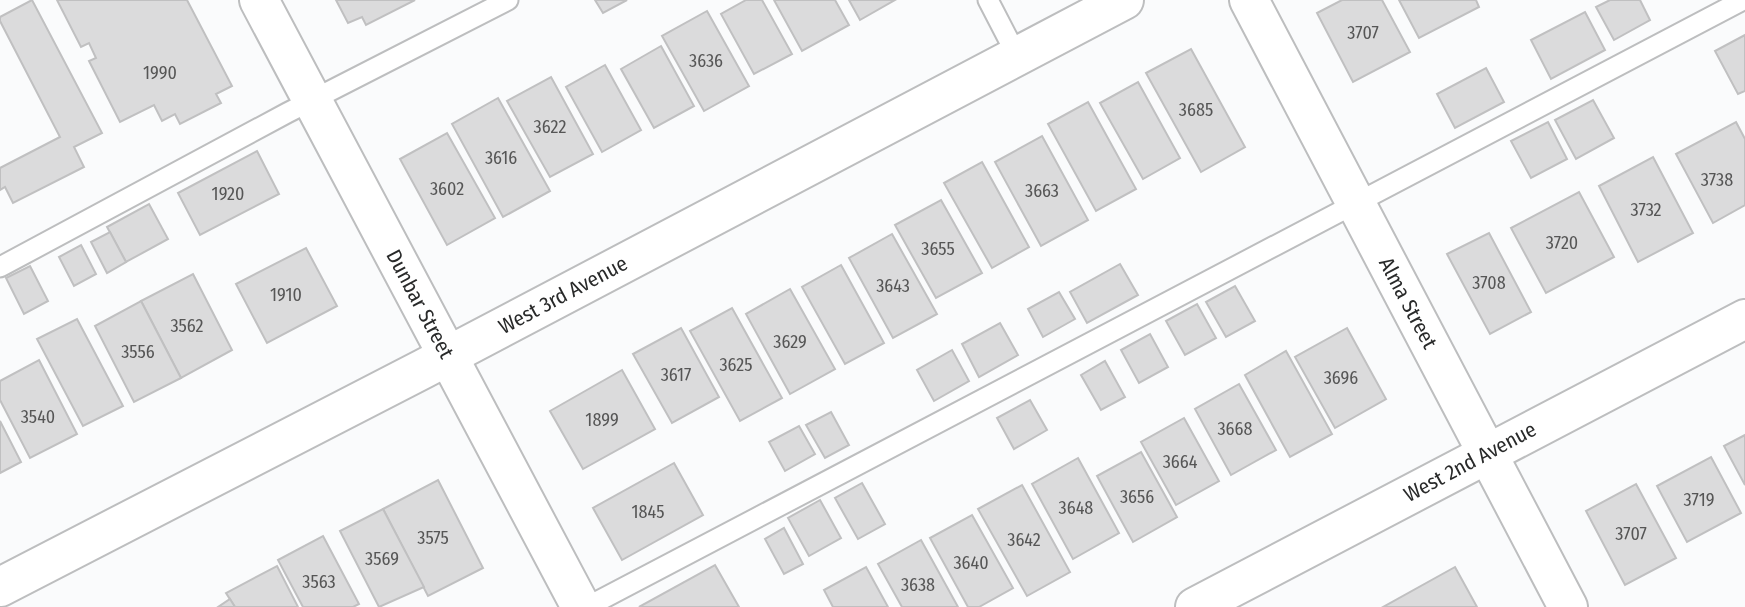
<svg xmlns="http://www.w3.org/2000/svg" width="1745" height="607" viewBox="0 0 1745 607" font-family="'Fira Sans Condensed',sans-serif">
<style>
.building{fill:#dbdbdc;stroke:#c0c0c1;stroke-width:2}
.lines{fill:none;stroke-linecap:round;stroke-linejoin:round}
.lane-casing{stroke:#bdbebf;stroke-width:23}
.street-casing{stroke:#bdbebf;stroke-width:42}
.lane{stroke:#fff;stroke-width:19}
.street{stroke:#fff;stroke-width:38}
.labels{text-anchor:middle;stroke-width:5;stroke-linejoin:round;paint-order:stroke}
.number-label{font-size:18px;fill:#565656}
.street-label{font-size:21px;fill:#292a2a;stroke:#fff}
</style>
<rect width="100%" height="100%" fill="#fafbfc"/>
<g class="building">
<path d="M32,0L102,133L74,147L84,167L13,203L5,187L0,190V168L60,137L0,21V17Z"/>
<path d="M57,0H187L232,86L216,94L221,103L180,124L175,114L162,121L154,105L120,122L89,61L96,58L89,43L81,47Z"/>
<path d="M336,0H415L366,25L362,17L348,23Z"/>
<path d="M595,0H627L603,13Z"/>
<path d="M746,0H762L792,54L754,74L721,14Z"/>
<path d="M774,0H835L849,25L802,51Z"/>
<path d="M849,0H895L860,20Z"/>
<path d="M1342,0H1382L1410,52L1353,82L1317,13Z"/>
<path d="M1399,0H1476L1479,7L1419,38Z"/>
<path d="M1610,0H1640L1650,20L1614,40L1596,7Z"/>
<path d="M707,11L749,86L704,111L662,36Z"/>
<path d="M1585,12L1605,50L1551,79L1531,40Z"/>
<path d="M1745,35V91L1738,94L1715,51Z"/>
<path d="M661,46L694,106L654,128L621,69Z"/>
<path d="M1191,49L1245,147L1201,172L1146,73Z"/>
<path d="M605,65L641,130L602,152L566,87Z"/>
<path d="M1486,68L1504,102L1455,128L1437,94Z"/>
<path d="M551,77L593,154L550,177L507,101Z"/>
<path d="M1138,82L1180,158L1143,179L1100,103Z"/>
<path d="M498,98L550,191L503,217L452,124Z"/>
<path d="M1593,100L1614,138L1576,159L1555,120Z"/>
<path d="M1088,102L1136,189L1096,211L1048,124Z"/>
<path d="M1548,122L1567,159L1531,178L1511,141Z"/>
<path d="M1736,122L1745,139V205L1713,223L1676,154Z"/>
<path d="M447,133L495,218L447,245L400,159Z"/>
<path d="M1042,136L1088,220L1041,246L995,162Z"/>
<path d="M257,151L279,194L200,235L178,193Z"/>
<path d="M1653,157L1693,233L1638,262L1599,186Z"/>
<path d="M982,162L1029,247L992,268L944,183Z"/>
<path d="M1579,192L1614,257L1546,293L1511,228Z"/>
<path d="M941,200L982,273L936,298L895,225Z"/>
<path d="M149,204L168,239L126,262L107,227Z"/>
<path d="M110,232L126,262L107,273L91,242Z"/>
<path d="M1489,233L1531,312L1490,334L1447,254Z"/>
<path d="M892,234L937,314L893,338L849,258Z"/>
<path d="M81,245L96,274L74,286L59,257Z"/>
<path d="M306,248L337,306L267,343L236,284Z"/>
<path d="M1120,264L1138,295L1087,323L1070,292Z"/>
<path d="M841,265L884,343L845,364L802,287Z"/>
<path d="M30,266L48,301L24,314L6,278Z"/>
<path d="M193,274L232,350L181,378L141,301Z"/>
<path d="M1235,286L1255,321L1226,337L1206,302Z"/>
<path d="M790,289L835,369L790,394L746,314Z"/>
<path d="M1059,292L1075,319L1043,337L1028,309Z"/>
<path d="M141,301L181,378L134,402L95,326Z"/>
<path d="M1197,304L1216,338L1185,355L1166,321Z"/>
<path d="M732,308L782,398L740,421L690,331Z"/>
<path d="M77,319L123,406L83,426L37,339Z"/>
<path d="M1000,323L1018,355L979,377L962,344Z"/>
<path d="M681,328L719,397L672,423L633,354Z"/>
<path d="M1347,328L1386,399L1335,428L1295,357Z"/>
<path d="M1150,334L1168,367L1139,383L1121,350Z"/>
<path d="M952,350L969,381L934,401L917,370Z"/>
<path d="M1286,351L1332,434L1290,457L1245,375Z"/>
<path d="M39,360L77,434L30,458L0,400V381Z"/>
<path d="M1105,361L1125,397L1101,410L1081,375Z"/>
<path d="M622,370L655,429L583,469L550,411Z"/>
<path d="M1239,384L1276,450L1231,475L1195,409Z"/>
<path d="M1030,400L1047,430L1014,449L997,418Z"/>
<path d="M831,412L849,445L825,458L806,425Z"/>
<path d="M1184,418L1219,481L1176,505L1141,442Z"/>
<path d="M0,421L21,462L0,473Z"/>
<path d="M799,426L815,454L785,471L769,442Z"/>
<path d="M1745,435V485L1724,446Z"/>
<path d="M1141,452L1177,517L1133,542L1097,476Z"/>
<path d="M1711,457L1741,513L1687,542L1657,486Z"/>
<path d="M1078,458L1119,533L1073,559L1032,484Z"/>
<path d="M674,463L703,515L622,560L593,508Z"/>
<path d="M438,480L483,568L428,596L383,509Z"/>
<path d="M862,483L885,524L858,539L835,498Z"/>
<path d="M1636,484L1676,558L1625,585L1586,511Z"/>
<path d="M1022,485L1070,572L1027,596L978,509Z"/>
<path d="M820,500L841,538L809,556L788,518Z"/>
<path d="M383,509L424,587L379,607L340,531Z"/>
<path d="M972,515L1013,588L979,607H968L930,538Z"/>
<path d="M784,528L803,564L784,574L765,539Z"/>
<path d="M323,536L359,604L353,607H303L278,560Z"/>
<path d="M921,540L958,607H902L878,564Z"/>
<path d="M715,565L739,607H639Z"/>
<path d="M277,566L298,607H235L226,593Z"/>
<path d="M866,567L888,607H833L824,590Z"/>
<path d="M1455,567L1477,607H1383Z"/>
<path d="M230,599L235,607H218Z"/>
</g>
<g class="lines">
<defs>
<g id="lane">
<path d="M988,0L1017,56"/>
<path d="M0,267L287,113L508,0"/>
<path d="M587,607L1743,0"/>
</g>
<g id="street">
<path d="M259,0L581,607"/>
<path d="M1249,0L1568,607"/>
<path d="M0,587L423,369L1124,0"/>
<path d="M1195,607L1745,319"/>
</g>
</defs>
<use href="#lane" class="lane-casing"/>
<use href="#street" class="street-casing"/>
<use href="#lane" class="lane"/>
<use href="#street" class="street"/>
</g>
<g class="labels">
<g class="number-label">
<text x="1363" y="39">3707</text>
<text x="706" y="67">3636</text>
<text x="160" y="79">1990</text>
<text x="1196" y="116">3685</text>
<text x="550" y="133">3622</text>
<text x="501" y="164">3616</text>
<text x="1717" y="186">3738</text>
<text x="447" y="195">3602</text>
<text x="1042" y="197">3663</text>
<text x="228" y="200">1920</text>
<text x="1646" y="216">3732</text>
<text x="1562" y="249">3720</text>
<text x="938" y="255">3655</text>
<text x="1489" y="289">3708</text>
<text x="893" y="292">3643</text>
<text x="286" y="301">1910</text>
<text x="187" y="332">3562</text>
<text x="790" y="348">3629</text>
<text x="138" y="358">3556</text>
<text x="736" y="371">3625</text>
<text x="676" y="381">3617</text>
<text x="1341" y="384">3696</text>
<text x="38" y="423">3540</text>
<text x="602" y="426">1899</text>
<text x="1235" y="435">3668</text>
<text x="1180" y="468">3664</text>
<text x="1137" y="503">3656</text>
<text x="1699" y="506">3719</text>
<text x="1076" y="514">3648</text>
<text x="648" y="518">1845</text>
<text x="1631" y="540">3707</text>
<text x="433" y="544">3575</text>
<text x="1024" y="546">3642</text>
<text x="382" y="565">3569</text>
<text x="971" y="569">3640</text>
<text x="319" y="588">3563</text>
<text x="918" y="591">3638</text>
</g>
<g class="street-label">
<text transform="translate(563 295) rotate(-28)" y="7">West 3rd Avenue</text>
<text transform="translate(1408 303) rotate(62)" y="7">Alma Street</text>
<text transform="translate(420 304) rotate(62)" y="7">Dunbar Street</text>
<text transform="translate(1470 462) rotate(-28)" y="7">West 2nd Avenue</text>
</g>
</g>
</svg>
